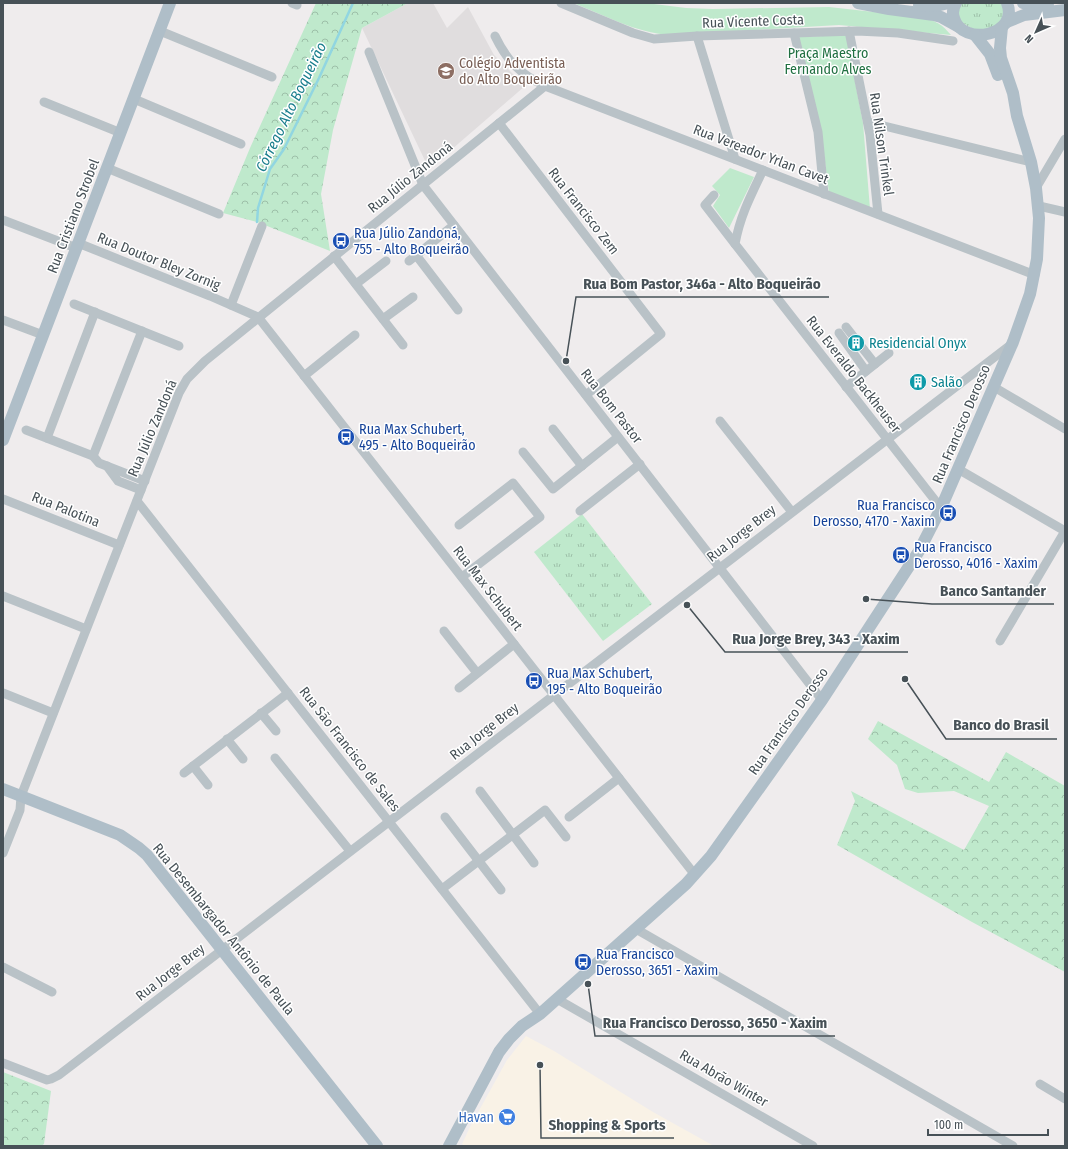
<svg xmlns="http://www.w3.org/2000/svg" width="1068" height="1149" viewBox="0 0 1068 1149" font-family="'Fira Sans Condensed',sans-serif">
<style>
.commercial{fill:#f9f2e6}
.education{fill:#e0ddde}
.grass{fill:url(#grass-tufts)}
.forest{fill:url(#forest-crowns)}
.park{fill:#bfe9cc}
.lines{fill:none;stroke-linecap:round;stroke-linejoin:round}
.stream{stroke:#91d6e1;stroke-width:2.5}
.minor{stroke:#b9c2c7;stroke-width:9}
.major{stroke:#afbec8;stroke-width:12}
.labels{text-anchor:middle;stroke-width:3;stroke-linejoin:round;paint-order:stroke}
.street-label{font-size:14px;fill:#475157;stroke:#fff}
.park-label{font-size:14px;fill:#217042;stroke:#fff}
.education-label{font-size:14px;fill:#785e54;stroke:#fff;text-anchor:start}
.transit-label{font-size:14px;fill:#164399;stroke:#fff;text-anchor:start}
.culture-label{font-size:14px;fill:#0d838f;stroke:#fff;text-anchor:start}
.shop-label{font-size:14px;fill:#366cbe;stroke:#fff;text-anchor:end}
.water-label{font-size:15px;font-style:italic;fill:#1b7f8e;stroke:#fff}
.leader{fill:none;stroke:#475157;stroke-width:1.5}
.callout-dot{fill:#475157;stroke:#fff;stroke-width:1.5}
.callout-label{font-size:15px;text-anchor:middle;font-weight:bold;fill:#475157;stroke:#fff;stroke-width:3;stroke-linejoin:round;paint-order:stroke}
</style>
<defs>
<pattern id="grass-tufts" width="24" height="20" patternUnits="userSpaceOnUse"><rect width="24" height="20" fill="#bfe9cc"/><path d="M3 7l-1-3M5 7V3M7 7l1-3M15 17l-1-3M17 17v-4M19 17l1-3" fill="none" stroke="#9dbfa8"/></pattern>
<pattern id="forest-crowns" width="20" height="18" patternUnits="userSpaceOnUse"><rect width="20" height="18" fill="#bfe9cc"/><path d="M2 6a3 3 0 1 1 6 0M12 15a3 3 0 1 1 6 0" fill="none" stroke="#9dbfa8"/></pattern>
</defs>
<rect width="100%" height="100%" fill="#efeced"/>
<path class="commercial" d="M526,1036L554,1051L653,1112L714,1146H465L462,1144L471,1125L507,1060Z"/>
<path class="education" d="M408,3H433L447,28L468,7L494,55L525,86L429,169L362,28Z"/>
<g class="grass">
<path d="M961,3H1003L1005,13L998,25L977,32L960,21L957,10Z"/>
<path d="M582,514L652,604L603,641L534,552Z"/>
</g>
<g class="forest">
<path d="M316,3H408L362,28L333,130L321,194L330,251L257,222L223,213L250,148Z"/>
<path d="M878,721L989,782L1006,752L1065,786V972L972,922L837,845L855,801L851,791L964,850L989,806L954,791L918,793L905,789L897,765L868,739Z"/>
<path d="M3,1072L51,1091L44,1144L41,1146H3Z"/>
</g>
<g class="park">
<path d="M573,3H646L686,8L713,9L829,7L919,17C935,21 940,22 951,35L839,25L670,35C636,33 604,15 573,3Z"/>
<path d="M846,35L863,123L870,209L829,193L821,131L799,37Z"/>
<path d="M730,168L754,177L729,228L713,206L720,195L712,186Z"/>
</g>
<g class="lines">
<path class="stream" d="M257,222L258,208L270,169L284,149L319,78L353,3"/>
<g class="minor">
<path d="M292,3L297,5"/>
<path d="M561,3L633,33L654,39L697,36L857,31L898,33L953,41"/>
<path d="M160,31L272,77"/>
<path d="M849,31L870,135L878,214"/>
<path d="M794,33L818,132L824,194"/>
<path d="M495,36C507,61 520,74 545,86L1035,275"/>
<path d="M697,36L735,159"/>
<path d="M369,52L423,185L822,700"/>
<path d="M134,99L241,144"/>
<path d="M44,102L121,133"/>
<path d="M868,122L1031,162"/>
<path d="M499,123L661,334L586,395"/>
<path d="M107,168L219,214"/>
<path d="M763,170C751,195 740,216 735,244L941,508"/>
<path d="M1036,188L1065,139"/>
<path d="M714,195L705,205L735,244"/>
<path d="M1039,206L1065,212"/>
<path d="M3,220L71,246L83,245L210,296L258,317L695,875"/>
<path d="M416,255L458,310"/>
<path d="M334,256L403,345"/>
<path d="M409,261L454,225"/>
<path d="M356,284L386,261"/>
<path d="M74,304L179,346"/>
<path d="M231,305L262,226"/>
<path d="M383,319L413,297"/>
<path d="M3,320L43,335"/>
<path d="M846,327L875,364"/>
<path d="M839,333L866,371"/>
<path d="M304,376L355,335"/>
<path d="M846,387L889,353"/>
<path d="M994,387L1065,429"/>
<path d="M720,421L792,512"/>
<path d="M553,429L582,466"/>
<path d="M26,430L93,456L99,463L145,481"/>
<path d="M47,438L95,312"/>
<path d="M523,452L553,489L618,437"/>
<path d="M93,456L142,331"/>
<path d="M107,466L118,481L141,490"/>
<path d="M958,469L1065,531"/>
<path d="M3,499L119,545"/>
<path d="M137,501L540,1014"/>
<path d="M580,511L640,464"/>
<path d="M459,525L513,483L540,517L462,577"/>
<path d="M3,596L86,629"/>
<path d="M444,631L477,673"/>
<path d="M1000,641L1065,531"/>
<path d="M459,688L514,644"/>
<path d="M3,693L53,713"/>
<path d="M261,713L276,731"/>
<path d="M227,739L243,759"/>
<path d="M275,758L350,851"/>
<path d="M193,766L208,785"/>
<path d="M184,773L288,693"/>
<path d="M480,791L534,863"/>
<path d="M445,817L501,890"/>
<path d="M569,817L619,778"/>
<path d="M3,853L20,810L21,796L179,393L187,379L205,361L545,86"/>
<path d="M442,889L545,810L566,837"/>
<path d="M636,929L1013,1146"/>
<path d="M3,967L52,992"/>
<path d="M557,999L813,1146"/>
<path d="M3,1063L47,1080L51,1079L59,1075L1013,343"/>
<path d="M1040,1084L1065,1099"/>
</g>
<g class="major">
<path d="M858,3L889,9L934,15L941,17L959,27"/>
<path d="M956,3C953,8 952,13 954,18C962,47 1020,36 1007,3"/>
<path d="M1023,3L1035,5H1048"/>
<path d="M919,5L936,6L949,3"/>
<path d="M1007,22L1024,15L1065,10"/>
<path d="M975,35L990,54L998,75"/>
<path d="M3,440L170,3"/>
<path d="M3,789L120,835L139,848L147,855L377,1146"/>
<path d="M449,1146L499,1052L509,1039L522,1026L540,1014L686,884L711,856L822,700L919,551L941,508L1013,342L1030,294L1037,259L1039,218L1036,188L1031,162L1017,116L1013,93L1001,58L1000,48L1002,27"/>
</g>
</g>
<defs>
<symbol id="school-disc" viewBox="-11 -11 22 22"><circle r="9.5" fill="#8d6e63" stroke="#fff"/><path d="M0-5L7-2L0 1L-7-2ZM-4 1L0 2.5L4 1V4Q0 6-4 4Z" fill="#fff"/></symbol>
<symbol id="bus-disc" viewBox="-11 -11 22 22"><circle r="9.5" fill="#1a4fb4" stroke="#fff"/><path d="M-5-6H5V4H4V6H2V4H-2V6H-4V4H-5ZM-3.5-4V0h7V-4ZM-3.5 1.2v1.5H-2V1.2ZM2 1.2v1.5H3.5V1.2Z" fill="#fff"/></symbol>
<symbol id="building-disc" viewBox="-11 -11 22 22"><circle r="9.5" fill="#0f9aa8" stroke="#fff"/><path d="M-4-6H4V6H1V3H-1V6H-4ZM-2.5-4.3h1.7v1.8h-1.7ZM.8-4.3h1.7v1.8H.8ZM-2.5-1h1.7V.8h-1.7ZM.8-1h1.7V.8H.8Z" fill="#fff"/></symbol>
<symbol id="supermarket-disc" viewBox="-11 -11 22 22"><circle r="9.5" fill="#3f7fe0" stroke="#fff"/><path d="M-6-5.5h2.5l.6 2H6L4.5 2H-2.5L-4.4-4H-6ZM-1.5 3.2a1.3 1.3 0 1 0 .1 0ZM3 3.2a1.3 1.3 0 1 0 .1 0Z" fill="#fff"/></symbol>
</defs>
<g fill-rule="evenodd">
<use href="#school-disc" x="436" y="61" width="20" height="20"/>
<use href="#bus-disc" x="331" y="231" width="20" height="20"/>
<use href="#building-disc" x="846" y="333" width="20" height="20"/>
<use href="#building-disc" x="908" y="372" width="20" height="20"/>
<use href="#bus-disc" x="336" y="427" width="20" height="20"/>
<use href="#bus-disc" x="938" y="503" width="20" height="20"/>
<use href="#bus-disc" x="891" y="545" width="20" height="20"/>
<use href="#bus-disc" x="524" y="671" width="20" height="20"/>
<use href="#bus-disc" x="573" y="952" width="20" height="20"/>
<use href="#supermarket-disc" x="497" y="1107" width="20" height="20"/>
</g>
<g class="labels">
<g class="street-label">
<text transform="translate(753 21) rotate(-2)" y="5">Rua Vicente Costa</text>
<text transform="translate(882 144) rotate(82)" y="5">Rua Nilson Trinkel</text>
<text transform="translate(761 154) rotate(21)" y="5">Rua Vereador Yrlan Cavet</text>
<text transform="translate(410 177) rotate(-39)" y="5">Rua Júlio Zandoná</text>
<text transform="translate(584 211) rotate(52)" y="5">Rua Francisco Zem</text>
<text transform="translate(73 216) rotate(-69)" y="5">Rua Cristiano Strobel</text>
<text transform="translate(159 261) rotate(22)" y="5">Rua Doutor Bley Zornig</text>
<text transform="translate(854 374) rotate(52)" y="5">Rua Everaldo Backheuser</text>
<text transform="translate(612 406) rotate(52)" y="5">Rua Bom Pastor</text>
<text transform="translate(961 424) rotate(-67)" y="5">Rua Francisco Derosso</text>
<text transform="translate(152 428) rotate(-67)" y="5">Rua Júlio Zandoná</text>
<text transform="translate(66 509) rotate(22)" y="5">Rua Palotina</text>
<text transform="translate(741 533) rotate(-38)" y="5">Rua Jorge Brey</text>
<text transform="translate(488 588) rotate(52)" y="5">Rua Max Schubert</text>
<text transform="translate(788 721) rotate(-55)" y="5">Rua Francisco Derosso</text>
<text transform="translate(484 731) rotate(-38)" y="5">Rua Jorge Brey</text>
<text transform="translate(350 749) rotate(52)" y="5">Rua São Francisco de Sales</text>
<text transform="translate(224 929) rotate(51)" y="5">Rua Desembargador Antônio de Paula</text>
<text transform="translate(170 972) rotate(-38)" y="5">Rua Jorge Brey</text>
<text transform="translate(724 1078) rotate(30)" y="5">Rua Abrão Winter</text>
</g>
<g class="park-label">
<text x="828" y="58">Praça Maestro<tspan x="828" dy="16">Fernando Alves</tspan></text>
</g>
<g class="education-label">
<text x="459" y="68">Colégio Adventista<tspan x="459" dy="16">do Alto Boqueirão</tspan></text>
</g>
<g class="transit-label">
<text x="354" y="238">Rua Júlio Zandoná,<tspan x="354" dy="16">755 - Alto Boqueirão</tspan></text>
<text x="359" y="434">Rua Max Schubert,<tspan x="359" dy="16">495 - Alto Boqueirão</tspan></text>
<text x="935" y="510" text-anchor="end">Rua Francisco<tspan x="935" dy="16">Derosso, 4170 - Xaxim</tspan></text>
<text x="914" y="552">Rua Francisco<tspan x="914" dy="16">Derosso, 4016 - Xaxim</tspan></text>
<text x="547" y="678">Rua Max Schubert,<tspan x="547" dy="16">195 - Alto Boqueirão</tspan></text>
<text x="596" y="959">Rua Francisco<tspan x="596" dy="16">Derosso, 3651 - Xaxim</tspan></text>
</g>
<g class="culture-label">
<text x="869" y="348">Residencial Onyx</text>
<text x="931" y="387">Salão</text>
</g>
<g class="shop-label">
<text x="494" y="1122">Havan</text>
</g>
<g class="water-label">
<text transform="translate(291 107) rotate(-64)" y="5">Córrego Alto Boqueirão</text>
</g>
</g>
<path class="leader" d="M566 361L576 297H829M866 599L932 604H1054M687 605L725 652H908M905 679L946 739H1057M588 984L595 1036H835M540 1065L541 1138H674"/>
<g class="callout-dot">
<circle cx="566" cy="361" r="4"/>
<circle cx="866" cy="599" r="4"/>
<circle cx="687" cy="605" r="4"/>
<circle cx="905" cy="679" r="4"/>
<circle cx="588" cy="984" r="4"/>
<circle cx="540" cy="1065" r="4"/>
</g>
<g class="callout-label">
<text x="702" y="289">Rua Bom Pastor, 346a - Alto Boqueirão</text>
<text x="993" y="596">Banco Santander</text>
<text x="816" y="644">Rua Jorge Brey, 343 - Xaxim</text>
<text x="1001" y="730">Banco do Brasil</text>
<text x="715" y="1028">Rua Francisco Derosso, 3650 - Xaxim</text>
<text x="607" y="1130">Shopping &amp; Sports</text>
</g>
<rect width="1068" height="1149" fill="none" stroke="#475157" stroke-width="8"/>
<g transform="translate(1036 32) rotate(225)" stroke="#ffffff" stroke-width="3" paint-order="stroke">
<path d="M0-3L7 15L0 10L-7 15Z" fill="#475157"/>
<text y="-6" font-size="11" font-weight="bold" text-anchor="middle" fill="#475157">N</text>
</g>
<path d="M928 1129v6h120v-6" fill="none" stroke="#475157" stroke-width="2"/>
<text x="934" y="1129" font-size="12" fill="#475157" stroke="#ffffff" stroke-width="3" paint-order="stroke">100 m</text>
</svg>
